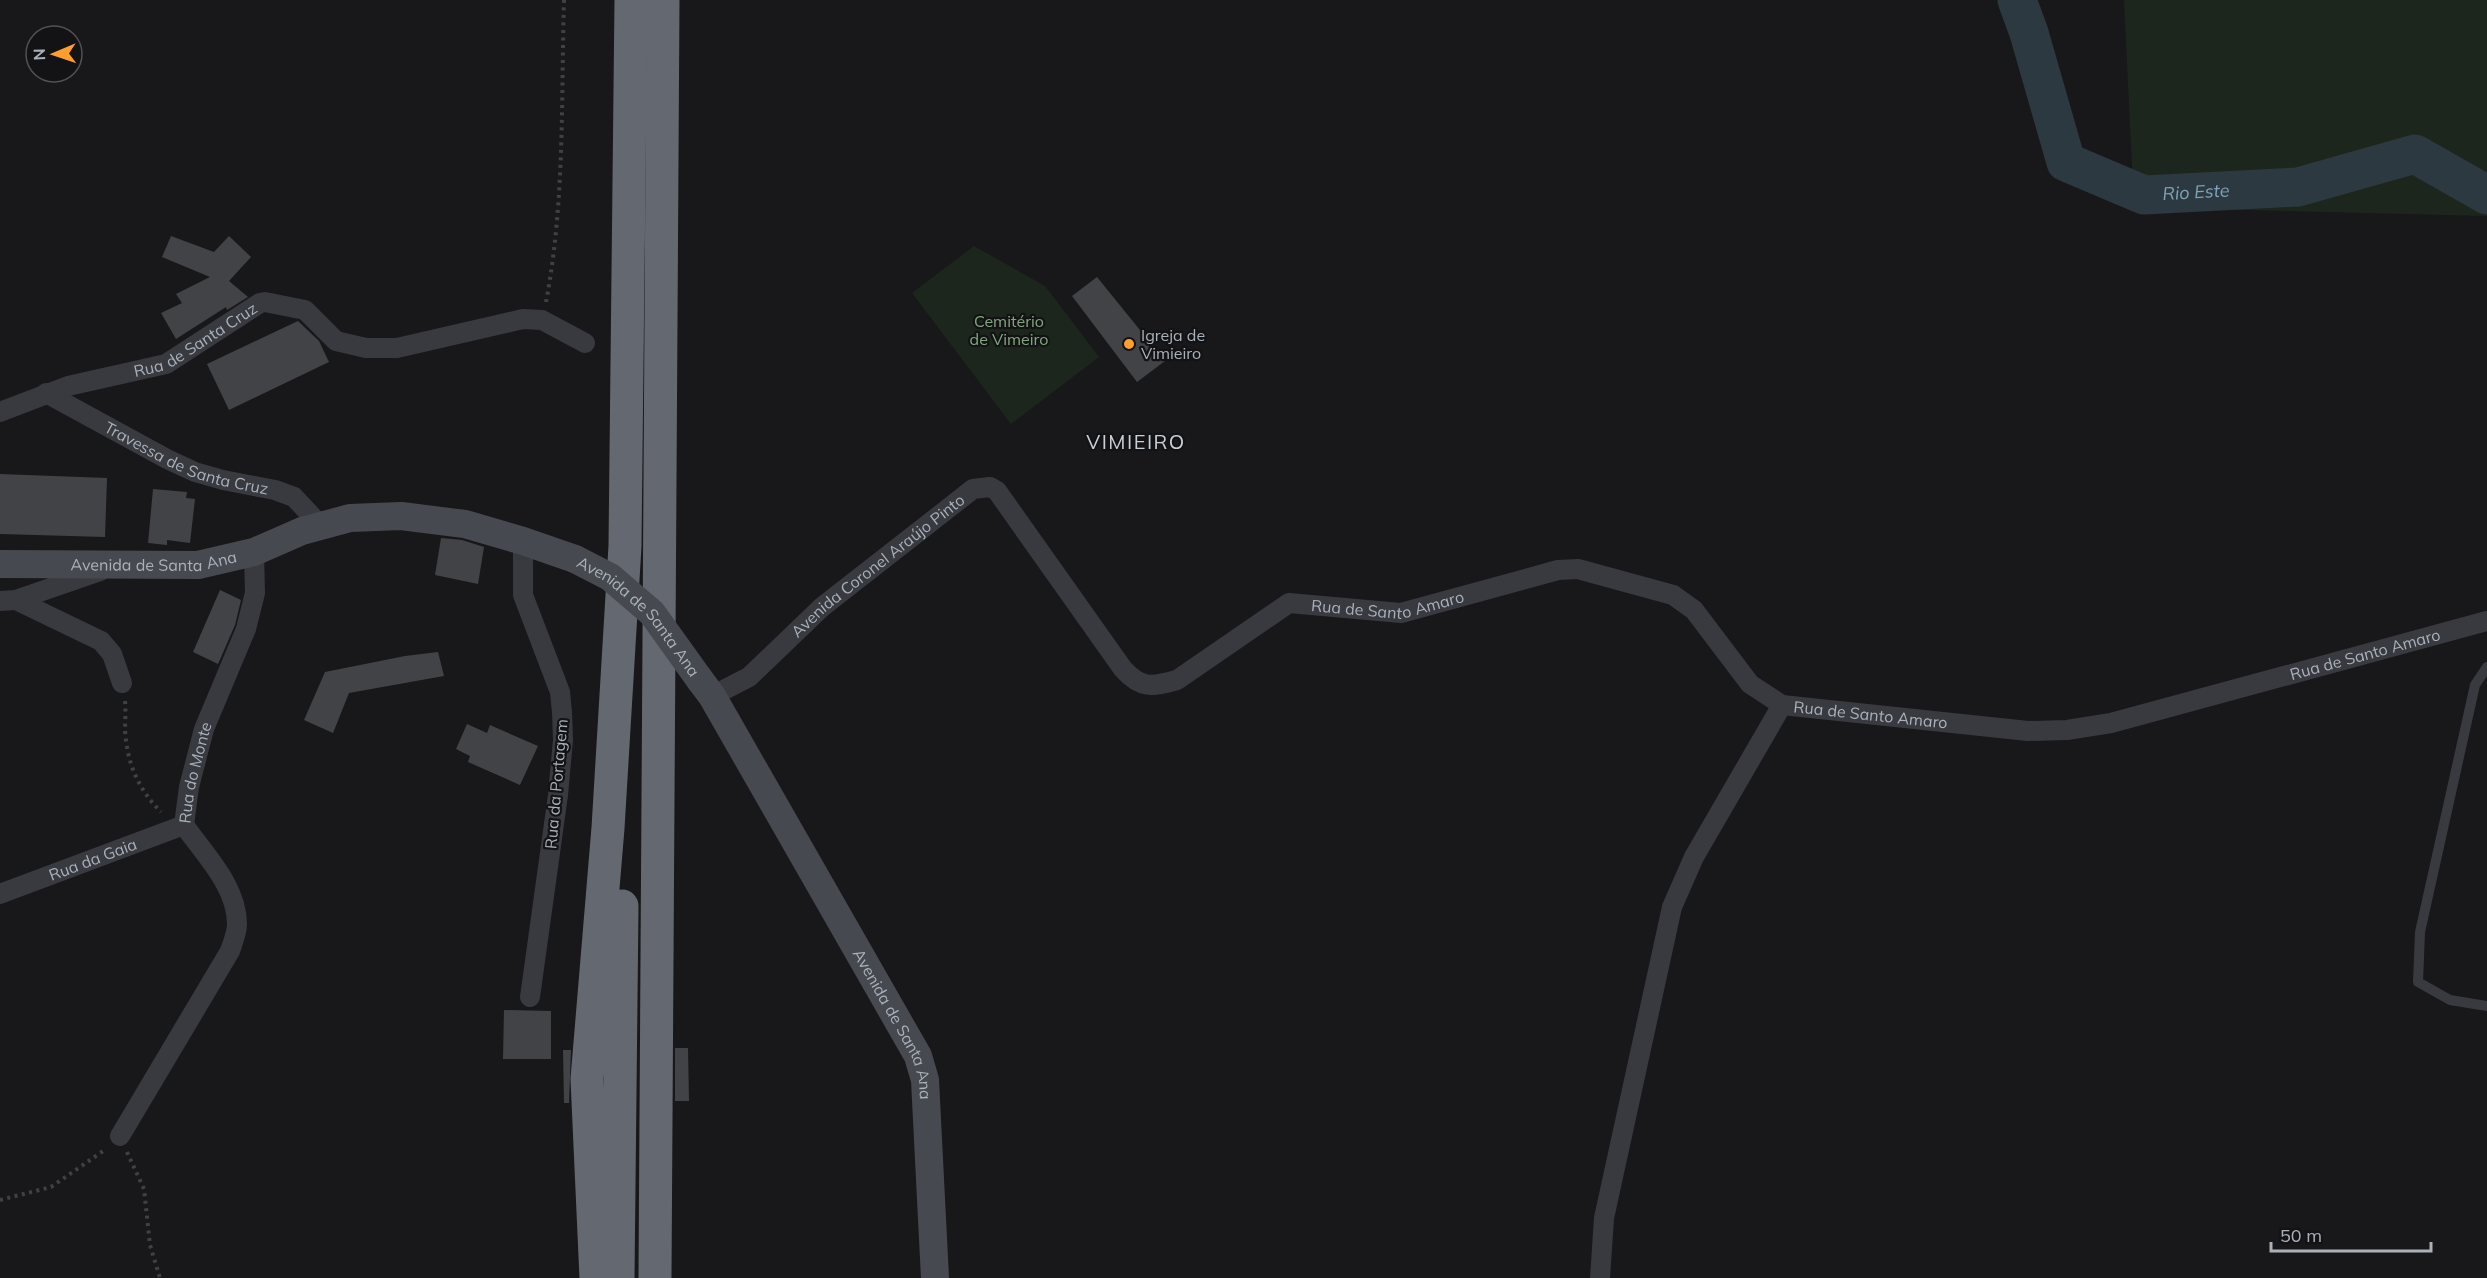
<svg xmlns="http://www.w3.org/2000/svg" width="2487" height="1278" viewBox="0 0 2487 1278" font-family="Mulish,sans-serif">
<style>
.green{fill:#1d261d}
.lines{fill:none;stroke-linecap:round;stroke-linejoin:round}
.river{stroke:#2c3940;stroke-width:39}
.building{fill:#424347}
.path{stroke:#3e4247;stroke-width:4;stroke-dasharray:3 4.5;stroke-linecap:butt}
.lane{stroke:#383a40;stroke-width:10}
.street{stroke:#383a40;stroke-width:20}
.secondary{stroke:#464a50;stroke-width:28}
.highway{stroke:#646971;stroke-width:33}
.secondary-bridge{stroke:#464a50;stroke-width:28}
.poi-dot{fill:#ff9f2b;stroke:#131315;stroke-width:2}
.labels{text-anchor:middle;stroke-width:4.5;stroke-linejoin:round;paint-order:stroke}
.park-label{font-size:16px;fill:#81a87e;stroke:#131315}
.poi-label{font-size:16px;fill:#a9b1bb;stroke:#131315;text-anchor:start}
.street-label{font-size:16px;fill:#a9b1bb;stroke:#131315}
.water-label{font-size:18px;font-style:italic;fill:#7da4b9;stroke:#131315}
.quarter-label{font-size:20px;letter-spacing:1.5px;fill:#cacfd7;stroke:#131315}
</style>
<rect width="100%" height="100%" fill="#18181a"/>
<g class="green">
<path d="M2124,0H2487V216L2134,207Z"/>
<path d="M974,246L1045,286L1099,357L1011,424L912,293Z"/>
</g>
<g class="lines">
<path class="river" id="s1" d="M2017,0L2029,33L2066,162L2144,195L2298,187L2415,154L2487,195"/>
</g>
<g class="building">
<path d="M171,236L214,252L229,236L251,257L229,281L248,297L227,310L226,307L176,339L161,313L182,303L176,294L210,277L162,257Z"/>
<path d="M1097,277L1165,361L1137,382L1072,296Z"/>
<path d="M298,321L319,341L329,362L229,410L207,364Z"/>
<path d="M0,474L107,478L105,537L0,534Z"/>
<path d="M153,489L187,492L186,498L195,499L190,543L167,540V545L148,543Z"/>
<path d="M441,538L462,540L484,547L478,584L435,575Z"/>
<path d="M220,590L241,600L235,625L218,664L193,652Z"/>
<path d="M438,652L444,676L349,693L333,733L304,720L325,672L405,656Z"/>
<path d="M467,724L487,733L490,725L538,746L520,785L468,762L470,756L456,749Z"/>
<path d="M504,1010L551,1011V1059H503Z"/>
<path d="M675,1048H688L689,1101H675Z"/>
<path d="M563,1050H571L569,1103H564Z"/>
</g>
<g class="lines">
<g class="path">
<path d="M546,302C565,202 561,101 564,0"/>
<path d="M125,701C126,711 125,721 125,730C127,763 138,789 161,812"/>
<path d="M127,1152L144,1189L150,1245L160,1278"/>
<path d="M0,1200L51,1187L106,1149"/>
</g>
<path class="lane" d="M2487,667L2475,685L2420,932L2418,982L2450,1000L2487,1006"/>
<g class="street">
<path id="s2" d="M46,393L167,459L195,472L223,480L275,490L294,497L321,526"/>
<path id="s3" d="M0,412L68,386L166,364L260,303L265,302L305,310L336,341L366,348H397L523,319L542,320L585,343"/>
<path d="M523,541V595L560,692L562,712L563,740L558,795L530,997"/>
<path d="M16,600L101,641L112,654L122,683"/>
<path d="M0,601L16,600L100,571"/>
<path id="s4" d="M712,696L749,677L822,607L973,489L990,487L997,491L1123,669C1141,689 1152,687 1177,680L1289,603L1401,613L1558,570L1578,569L1673,595L1694,610L1750,684L1782,705L2028,731L2067,730L2111,723L2487,621"/>
<path id="s5" d="M0,894L184,825"/>
<path id="s6" d="M120,1136L230,951C233,942 237,933 237,924C237,886 204,854 184,825L189,787L204,729L246,629L255,593L254,552"/>
<path d="M1600,1278L1604,1218L1672,907L1694,857L1782,705"/>
</g>
<g class="secondary">
<path id="s7" d="M0,564L198,565L254,552L302,531L350,518L401,516L465,524L523,541L575,559"/>
<path id="s8" d="M700,680L712,696L918,1056L925,1080L935,1278"/>
</g>
<g class="highway">
<path d="M596,1278L587,1079L608,828L625,546L631,0"/>
<path d="M618,1278L622,906"/>
<path d="M655,1278L663,0"/>
</g>
<path class="secondary-bridge" id="s9" d="M575,559L610,577L652,613L700,680"/>
</g>
<circle class="poi-dot" cx="1129" cy="344" r="6"/>
<g class="labels">
<g class="park-label">
<text x="1009" y="327">Cemitério<tspan x="1009" dy="18">de Vimeiro</tspan></text>
</g>
<g class="poi-label">
<text x="1141" y="341">Igreja de<tspan x="1141" dy="18">Vimieiro</tspan></text>
</g>
<g class="street-label">
<text dy="6" stroke="none"><textPath href="#s3" startOffset="210">Rua de Santa Cruz</textPath></text>
<text dy="6" stroke="none"><textPath href="#s2" startOffset="156">Travessa de Santa Cruz</textPath></text>
<text dy="6" stroke="none"><textPath href="#s7" startOffset="154">Avenida de Santa Ana</textPath></text>
<text dy="6" stroke="none"><textPath href="#s4" startOffset="212">Avenida Coronel Araújo Pinto</textPath></text>
<text dy="6" stroke="none"><textPath href="#s4" startOffset="873">Rua de Santo Amaro</textPath></text>
<text dy="6" stroke="none"><textPath href="#s9" startOffset="87">Avenida de Santa Ana</textPath></text>
<text dy="6" stroke="none"><textPath href="#s4" startOffset="1918">Rua de Santo Amaro</textPath></text>
<text dy="6" stroke="none"><textPath href="#s4" startOffset="1413">Rua de Santo Amaro</textPath></text>
<text dy="6" stroke="none"><textPath href="#s6" startOffset="411">Rua do Monte</textPath></text>
<text transform="translate(556 784) rotate(-85)" y="6">Rua da Portagem</text>
<text dy="6" stroke="none"><textPath href="#s5" startOffset="99">Rua da Gaia</textPath></text>
<text dy="6" stroke="none"><textPath href="#s8" startOffset="396">Avenida de Santa Ana</textPath></text>
</g>
<g class="water-label">
<text dy="6" stroke="none"><textPath href="#s1" startOffset="306">Rio Este</textPath></text>
</g>
<g class="quarter-label">
<text x="1136" y="449">VIMIEIRO</text>
</g>
</g>
<g transform="translate(54 54) rotate(268)"><circle r="28" fill="#131315" stroke="#4f5257" stroke-width="1.5"/>
<path d="M0-4.5L10 22L0 15L-10 22Z" fill="#ff9f2b"/>
<text y="-9" font-size="16" font-weight="bold" text-anchor="middle" fill="#a9b1bb">N</text>
</g>
<path d="M2271 1242v9h160v-9" fill="none" stroke="#a9b1bb" stroke-width="3"/>
<text x="2280" y="1242" font-size="18" fill="#a9b1bb" stroke="#131315" stroke-width="4.5" paint-order="stroke">50 m</text>
</svg>
